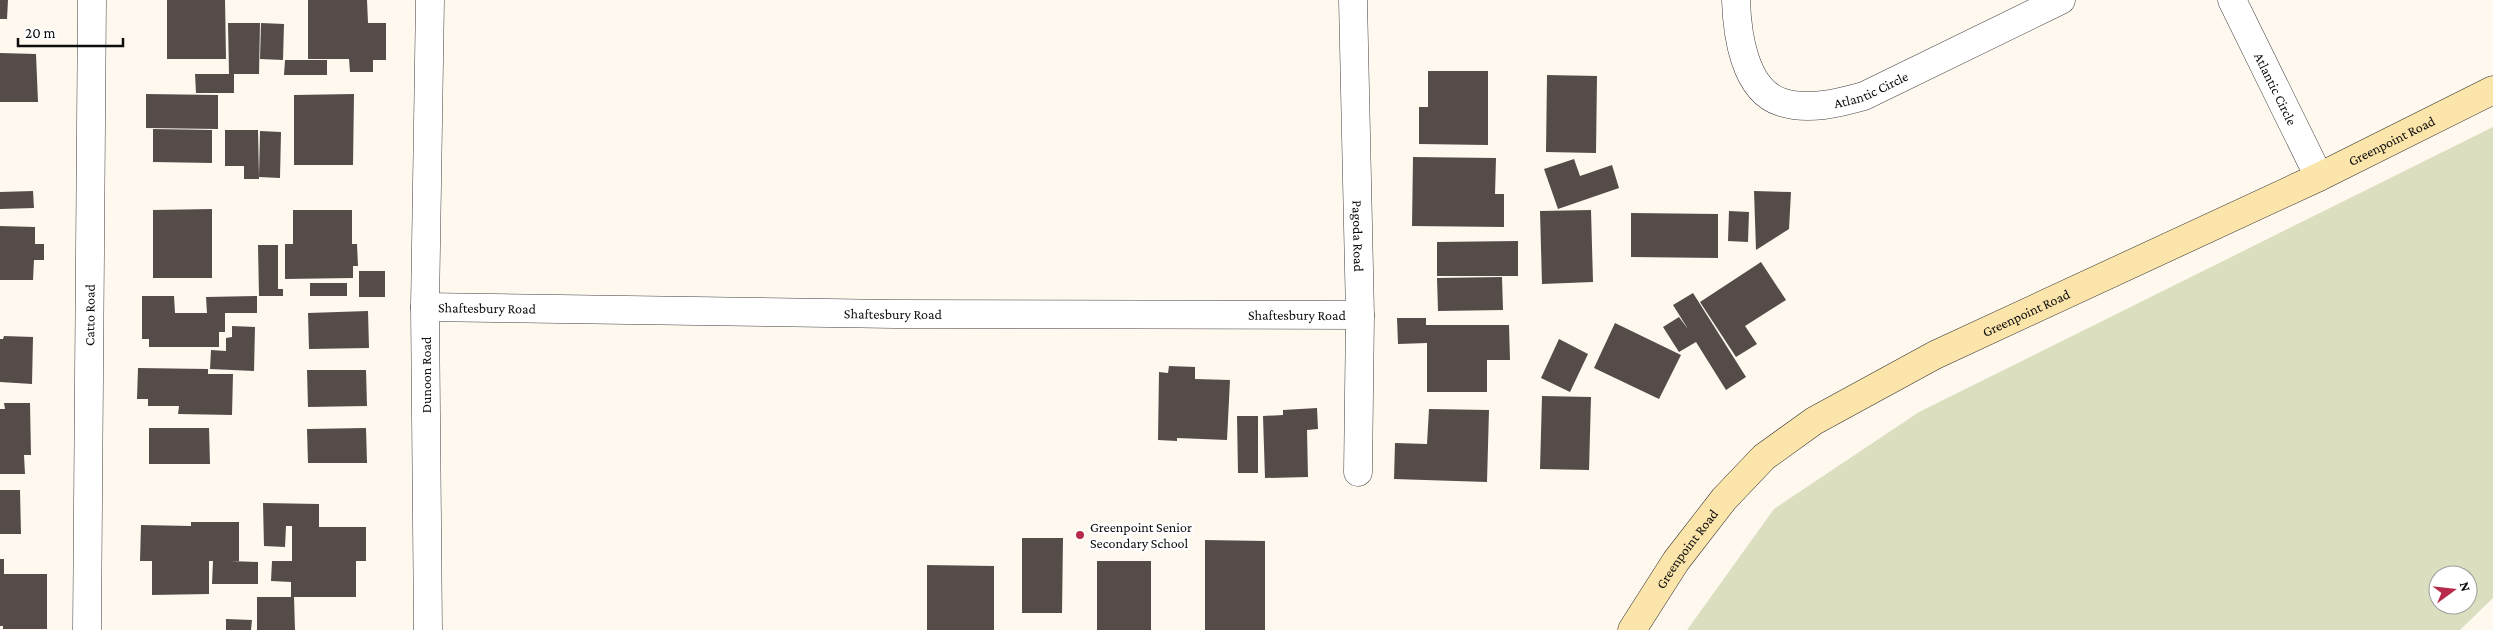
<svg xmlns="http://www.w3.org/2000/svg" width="2493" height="630" viewBox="0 0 2493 630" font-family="'Crimson Pro',serif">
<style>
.cemetery{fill:#dbdfc0;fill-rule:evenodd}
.building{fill:#554c4a}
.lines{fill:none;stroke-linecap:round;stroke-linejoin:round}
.street-casing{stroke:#404040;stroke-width:29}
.secondary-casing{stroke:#2f2f2f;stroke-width:29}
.street{stroke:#fff;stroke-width:28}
.secondary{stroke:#fce5ab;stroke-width:28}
.poi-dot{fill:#b82a4a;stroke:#fff;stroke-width:2}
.labels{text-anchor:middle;stroke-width:5;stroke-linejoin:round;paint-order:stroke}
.street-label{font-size:14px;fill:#0d0d0d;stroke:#fff}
.poi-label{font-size:14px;fill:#0d0d0d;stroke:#fff;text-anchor:start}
</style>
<rect width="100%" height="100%" fill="#fef8ee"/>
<path class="cemetery" d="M2493,127V598L2460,630H1687L1774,509L1919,412ZM2438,575H2468V605H2438Z"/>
<g class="building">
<path d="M0,0H8L7,19H0Z"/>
<path d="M167,0H225L226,59H167Z"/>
<path d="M308,0H367L368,23H386V60H373V72H350L349,59H308Z"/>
<path d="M228,23H260L259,74H234V93H196L195,74H229Z"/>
<path d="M261,23L284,24L283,60L260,59Z"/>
<path d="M0,53L36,54L38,102H0Z"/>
<path d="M285,60H327V75H284Z"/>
<path d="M1428,71H1488V145L1419,144V107H1428Z"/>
<path d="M1547,75L1597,76L1596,153L1546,152Z"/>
<path d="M146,94L218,95V129L146,128Z"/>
<path d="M354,94L353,165H294V95Z"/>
<path d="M153,129L212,130V163L153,162Z"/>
<path d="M225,130H258L259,179H244V166H225Z"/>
<path d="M260,131L281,132L280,178L259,177Z"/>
<path d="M1413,157L1496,158L1495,194H1504V227L1412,226Z"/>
<path d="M1574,159L1580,176L1612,165L1619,188L1558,209L1544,169Z"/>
<path d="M33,191L34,208L0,209V192Z"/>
<path d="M1754,191L1791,192L1789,229L1756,250Z"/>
<path d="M212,209V278H153V210Z"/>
<path d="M293,210H352V244H357L358,266H353V278L285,279V244H293Z"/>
<path d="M1591,210L1593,282L1542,284L1540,211Z"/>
<path d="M1729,211L1749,212L1748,242L1728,241Z"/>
<path d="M1631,213L1718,214V258L1631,257Z"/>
<path d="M0,226L35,227V244H44V260H34L33,280H0Z"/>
<path d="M1518,241V276H1437V242Z"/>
<path d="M258,245H278V289H283V296H259Z"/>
<path d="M1761,262L1786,300L1745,326L1757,344L1736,357L1700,302Z"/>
<rect x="359" y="271" width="26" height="26"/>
<path d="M1502,277L1503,310L1438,311L1437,278Z"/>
<rect x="310" y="283" width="37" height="13"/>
<path d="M1693,293L1746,377L1726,390L1696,342L1679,352L1663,327L1679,317L1688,329L1673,305Z"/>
<path d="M142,296H174L175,313H207L206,297L257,296V313H225V332H219V347H149V339H142Z"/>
<path d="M368,311L369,348L309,349L308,313Z"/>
<path d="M1397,318H1426V325H1509L1510,360H1487V392H1427V343L1398,344Z"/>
<path d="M1615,323L1681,355L1659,399L1594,368Z"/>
<path d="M232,326L255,327L254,371L210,369L211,350L226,351V338L232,337Z"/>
<path d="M4,336L33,337L32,384L0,382V339H3Z"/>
<path d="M1559,339L1588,354L1570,392L1541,378Z"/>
<path d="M1169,366L1195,367V379L1230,380L1227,440L1177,438V441L1158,440L1159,372L1168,373Z"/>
<path d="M138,368L208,369V374H233L232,415L178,414L179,406H148V399H137Z"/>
<path d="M307,370H366L367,406L308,407Z"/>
<path d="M1542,396L1591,397L1589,470L1540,469Z"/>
<path d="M4,403H30L31,455H24L25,474H0V409H5Z"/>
<path d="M1317,408L1318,429L1307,430L1308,477L1265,478L1263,416L1283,415V410Z"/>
<path d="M1429,409L1489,410L1487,482L1394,479L1395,443L1427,444Z"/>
<path d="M1237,416H1258V473H1238Z"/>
<path d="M149,428H209L210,464H149Z"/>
<path d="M366,428L367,463H308L307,429Z"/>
<path d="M0,490H20L21,534H0Z"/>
<path d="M263,503L319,504V527H366V561H356V597H294L295,630H257V597H291V582L271,581L272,561H292V526H286L285,547L264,546Z"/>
<path d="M191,522H239V561H231L258,562V584H212L213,561H209V594L152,595V561H140L141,525L191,526Z"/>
<path d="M1022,538H1063L1062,613H1022Z"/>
<path d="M1205,540L1265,541V630H1205Z"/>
<path d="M0,559H4V574H47V629H3V626H0Z"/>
<rect x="1097" y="561" width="54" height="69"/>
<path d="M927,565L994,566V630H927Z"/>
<path d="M226,619L252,620L251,630H226Z"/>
</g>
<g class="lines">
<defs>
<g id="street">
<path id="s1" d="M1353,0L1360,315L1358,472"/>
<path id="s2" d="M1736,0C1737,33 1744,90 1781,102C1808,111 1839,103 1864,96L2061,0"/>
<path id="s3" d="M2232,0L2319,177"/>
<path id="s4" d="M425,307L894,314L1360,315"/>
<path id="s5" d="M87,630L92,0"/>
<path d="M428,630L425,307L430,0"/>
</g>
<g id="secondary">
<path id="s6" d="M1632,630L1676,561L1724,499L1764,457L1814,421L1935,355L2319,177L2493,90"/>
</g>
</defs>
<use href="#street" class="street-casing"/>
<use href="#secondary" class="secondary-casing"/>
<use href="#street" class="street"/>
<use href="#secondary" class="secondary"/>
</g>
<circle class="poi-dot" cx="1080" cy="535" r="5"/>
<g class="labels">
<g class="street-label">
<text dy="5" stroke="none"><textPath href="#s2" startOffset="211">Atlantic Circle</textPath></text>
<text dy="5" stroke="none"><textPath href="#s3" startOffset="99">Atlantic Circle</textPath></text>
<text dy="5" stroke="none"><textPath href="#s6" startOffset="922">Greenpoint Road</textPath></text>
<text dy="5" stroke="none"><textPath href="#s1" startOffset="236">Pagoda Road</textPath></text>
<text dy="5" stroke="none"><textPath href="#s4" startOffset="62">Shaftesbury Road</textPath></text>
<text dy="5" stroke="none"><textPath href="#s4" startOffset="468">Shaftesbury Road</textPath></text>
<text dy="5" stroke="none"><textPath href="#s6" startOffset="518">Greenpoint Road</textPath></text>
<text dy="5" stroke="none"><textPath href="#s5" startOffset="315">Catto Road</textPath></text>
<text dy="5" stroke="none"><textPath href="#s4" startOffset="872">Shaftesbury Road</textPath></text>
<text transform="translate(426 375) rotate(-90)" y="5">Dunoon Road</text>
<text dy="5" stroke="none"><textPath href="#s6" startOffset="98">Greenpoint Road</textPath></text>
</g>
<g class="poi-label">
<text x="1090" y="532">Greenpoint Senior<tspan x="1090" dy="16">Secondary School</tspan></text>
</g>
</g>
<g transform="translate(2453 590) rotate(75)"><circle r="24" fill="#ffffff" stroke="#9e9e9e"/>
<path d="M0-4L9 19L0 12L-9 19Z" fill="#b82a4a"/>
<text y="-8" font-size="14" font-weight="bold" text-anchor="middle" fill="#0d0d0d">N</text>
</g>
<path d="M18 38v8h105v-8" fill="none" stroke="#0d0d0d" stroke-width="2.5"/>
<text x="25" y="38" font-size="15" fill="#0d0d0d" stroke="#ffffff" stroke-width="4" paint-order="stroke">20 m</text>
</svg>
